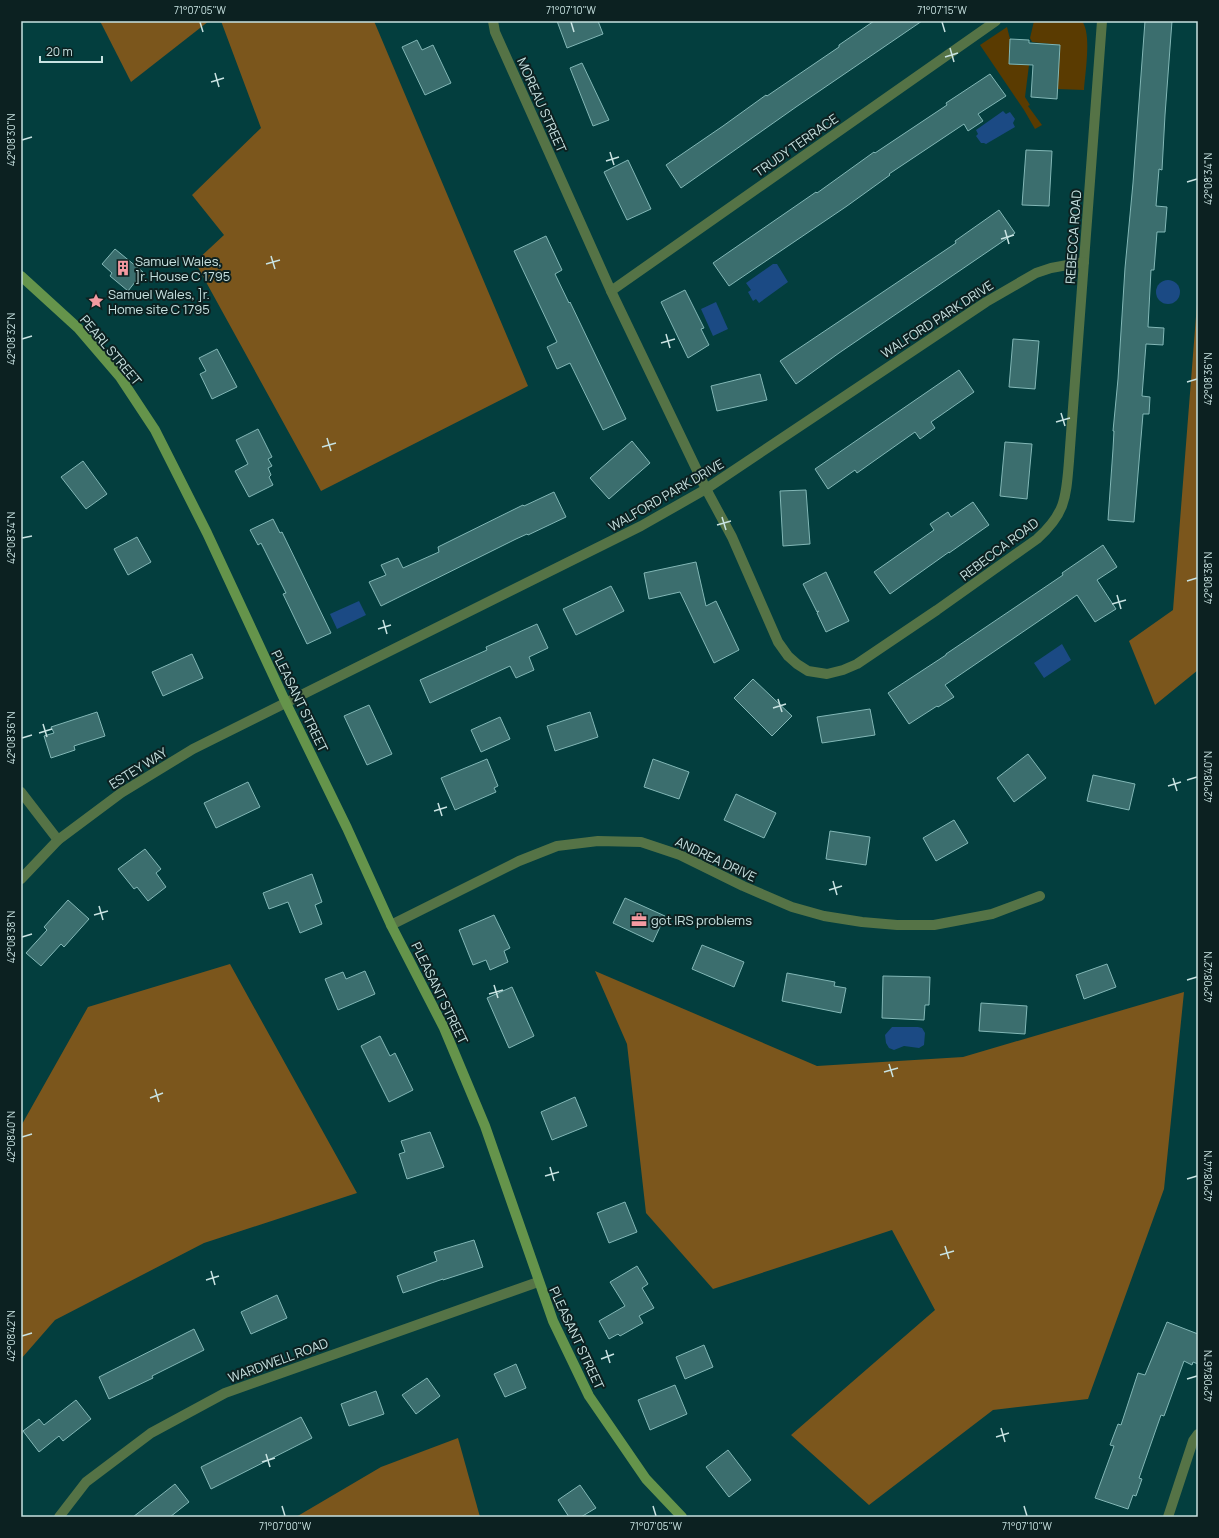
<svg xmlns="http://www.w3.org/2000/svg" width="1219" height="1538" viewBox="0 0 1219 1538" font-family="Manrope,sans-serif">
<style>
.green{fill:#5a3b01}
.forest{fill:#7b561c}
.water{fill:#1b4a84}
.building{fill:#3b6e6e;stroke:#82b7b6}
.lines{fill:none;stroke-linecap:round;stroke-linejoin:round}
.lane{stroke:#557346;stroke-width:10}
.street{stroke:#557346;stroke-width:10}
.secondary{stroke:#65944b;stroke-width:10}
.ticks{fill:none;stroke:#c8e2e1;stroke-width:1.5}
.labels{text-anchor:middle;stroke-width:4;stroke-linejoin:round;paint-order:stroke}
.street-label{font-size:13px;fill:#c8e2e1;stroke:#0c2121}
.poi-label{font-size:13px;fill:#c8e2e1;stroke:#0c2121;text-anchor:start}
.neatline{fill:none;stroke:#c8e2e1;stroke-width:1.5}
.ticks-label{font-size:10px;text-anchor:middle;fill:#c8e2e1}
</style>
<rect width="100%" height="100%" fill="#033e3e"/>
<g class="green">
<path d="M1034,21H1082C1092,34 1085,73 1084,90L1057,89L1060,45L1032,42L1030,38Z"/>
<path d="M1007,27L1010,39L1009,64L1029,65L1025,97L1030,105L1028,106L1042,125L1035,129L1024,110L980,45Z"/>
</g>
<g class="forest">
<path d="M100,21H209L131,82Z"/>
<path d="M221,21H374L528,386L321,491L195,262L224,235L192,195L261,128Z"/>
<path d="M1198,291V670L1155,705L1129,641L1173,610Z"/>
<path d="M230,964L357,1193L204,1243L55,1320L21,1359V1126L88,1007Z"/>
<path d="M595,971L817,1066L963,1057L1184,992L1164,1189L1088,1399L993,1410L869,1505L791,1435L935,1310L892,1230L713,1289L646,1213L627,1044Z"/>
<path d="M458,1438L480,1517H296L381,1467Z"/>
</g>
<g class="water">
<path d="M1003,111L1006,114L1010,112L1015,119L1013,123L1015,127L986,144L984,143H981L976,136L978,134L976,130Z"/>
<path d="M773,264H777L788,282L759,303L756,299L753,301L748,292L751,290L746,283Z"/>
<circle cx="1168" cy="292" r="12"/>
<path d="M716,302L728,329L713,336L701,309Z"/>
<path d="M359,601L366,615L337,629L330,614Z"/>
<path d="M1062,644L1071,660L1044,678L1034,663Z"/>
<path d="M892,1027H918L922,1028L925,1033L924,1045L919,1048L904,1046L894,1050L889,1048L886,1043L885,1035Z"/>
</g>
<g class="building">
<path d="M557,21H598L603,34L567,48Z"/>
<path d="M874,21H922L796,107L681,188L666,165L723,126L766,95L767,96L839,47V45Z"/>
<path d="M1145,21H1172L1165,115L1162,170L1159,169L1156,206L1167,207L1165,232H1157L1154,270H1151L1148,327L1164,328L1163,345L1146,344L1142,396L1150,397L1149,414H1143L1134,522L1108,520L1113,449L1114,431H1113L1118,379L1125,268L1133,183Z"/>
<path d="M1010,39L1029,40V43L1060,45L1057,99L1031,97L1033,65L1009,64Z"/>
<path d="M417,40L422,50L433,45L451,83L425,95L402,47Z"/>
<path d="M582,63L609,120L593,126L570,68Z"/>
<path d="M990,74L1006,96L978,114L983,121L968,131L964,124L889,174L890,175L847,206L729,286L713,263L816,192L817,193L874,152L875,153L947,105L946,103Z"/>
<path d="M1026,150L1052,151L1049,206L1022,205Z"/>
<path d="M628,160L651,209L627,220L604,172Z"/>
<path d="M999,210L1015,233L839,353L796,384L780,361L956,243L955,241Z"/>
<path d="M546,236L562,270L555,274L569,303L570,302L626,419L603,430L570,363L557,369L547,347L557,342L514,251Z"/>
<path d="M115,249L143,272L128,291L110,276L112,273L102,264Z"/>
<path d="M685,290L704,328L701,329L709,345L688,358L661,302Z"/>
<path d="M1013,339L1039,341L1035,389L1009,387Z"/>
<path d="M217,349L237,387L212,399L200,374L206,371L199,358Z"/>
<path d="M959,370L974,392L931,422L935,428L920,439L915,432L857,473L855,470L828,489L815,469Z"/>
<path d="M760,374L767,400L717,411L711,386Z"/>
<path d="M258,429L272,457L268,459L272,466L268,468L271,475L269,477L273,485L249,497L235,471L248,464L236,440Z"/>
<path d="M632,441L650,463L609,499L590,478Z"/>
<path d="M1005,442L1032,444L1027,499L1000,496Z"/>
<path d="M83,461L107,494L86,509L61,477Z"/>
<path d="M806,490L810,544L783,546L780,491Z"/>
<path d="M554,492L566,517L528,535L527,534L516,539L381,606L369,582L386,575L381,565L398,558L403,568L439,552L438,547L523,505L524,506Z"/>
<path d="M973,502L989,525L949,553V552L890,594L874,572L934,530L930,524L948,512L951,517Z"/>
<path d="M273,519L280,533L282,532L331,633L307,644L283,594L286,593L261,543L258,545L250,530Z"/>
<path d="M137,537L151,562L128,575L114,549Z"/>
<path d="M1103,545L1117,567L1097,580L1116,609L1095,622L1077,595L945,685L954,697L938,707L937,706L909,724L888,693L946,655V654L1063,575L1062,573Z"/>
<path d="M696,562L706,606L716,601L739,650L714,663L680,592L649,599L644,573Z"/>
<path d="M826,572L849,621L826,632L817,613L819,611L817,612L803,584Z"/>
<path d="M611,586L624,611L576,635L563,609Z"/>
<path d="M537,624L548,648L529,657L534,670L516,678L510,666L430,703L420,680L487,650L486,647Z"/>
<path d="M192,654L203,678L163,696L152,672Z"/>
<path d="M753,679L792,716L772,736L734,698Z"/>
<path d="M369,705L392,754L367,765L344,716Z"/>
<path d="M870,709L875,735L822,743L817,717Z"/>
<path d="M97,712L105,736L74,746L75,750L51,758L44,736L54,733L51,727Z"/>
<path d="M590,712L598,737L555,751L547,726Z"/>
<path d="M500,717L510,739L481,752L471,730Z"/>
<path d="M1028,754L1046,778L1014,802L997,778Z"/>
<path d="M487,759L498,786L494,788L496,792L455,810L441,778Z"/>
<path d="M653,759L689,772L679,799L644,787Z"/>
<path d="M1093,775L1135,784L1129,810L1087,801Z"/>
<path d="M248,782L260,807L216,828L204,803Z"/>
<path d="M736,794L776,813L764,838L724,820Z"/>
<path d="M954,820L968,843L936,861L923,838Z"/>
<path d="M830,831L870,837L866,865L826,859Z"/>
<path d="M145,849L161,869L156,873L166,887L148,901L137,887L134,889L118,869Z"/>
<path d="M312,874L322,902L315,905L322,924L300,933L288,902L269,909L263,893Z"/>
<path d="M625,898L665,916L653,942L613,923Z"/>
<path d="M68,900L89,919L64,947L61,944L41,966L26,953L47,930L44,927Z"/>
<path d="M494,915L510,948L504,951L508,962L490,970L486,960L473,965L459,930Z"/>
<path d="M702,945L744,962L734,987L692,969Z"/>
<path d="M1107,964L1116,987L1084,999L1076,975Z"/>
<path d="M365,971L375,994L338,1010L325,979L343,972L346,979Z"/>
<path d="M787,973L835,982L834,986L846,988L841,1013L782,1001Z"/>
<path d="M883,976L930,977L929,1005H925L924,1020L882,1018Z"/>
<path d="M512,987L534,1036L509,1048L487,998Z"/>
<path d="M981,1003L1027,1006L1025,1034L979,1031Z"/>
<path d="M380,1036L390,1056L395,1053L413,1090L389,1102L361,1046Z"/>
<path d="M575,1097L587,1126L552,1140L541,1112Z"/>
<path d="M430,1132L444,1167L407,1179L399,1154L405,1152L401,1141Z"/>
<path d="M625,1202L637,1232L609,1243L597,1213Z"/>
<path d="M474,1240L483,1267L443,1280V1279L403,1293L397,1276L437,1261L434,1252Z"/>
<path d="M637,1266L648,1284L642,1288L654,1308L639,1316L643,1323L620,1336L618,1334L609,1339L599,1321L625,1306L610,1282Z"/>
<path d="M277,1295L287,1318L251,1334L241,1312Z"/>
<path d="M1167,1322L1198,1334V1364L1193,1362L1192,1365L1184,1361L1164,1416L1161,1415L1139,1478L1142,1479L1136,1496L1133,1495L1128,1509L1095,1498L1114,1446L1110,1445L1118,1424L1121,1425L1138,1373L1145,1375Z"/>
<path d="M194,1329L204,1350L152,1376L153,1378L109,1399L99,1377Z"/>
<path d="M704,1345L713,1367L685,1379L676,1357Z"/>
<path d="M516,1364L526,1388L505,1397L494,1374Z"/>
<path d="M427,1378L440,1396L416,1414L402,1395Z"/>
<path d="M675,1385L687,1414L650,1430L638,1400Z"/>
<path d="M376,1391L384,1414L349,1426L341,1404Z"/>
<path d="M76,1400L91,1419L63,1441L59,1436L39,1452L23,1431L39,1419L44,1425Z"/>
<path d="M301,1417L312,1438L211,1489L201,1467Z"/>
<path d="M728,1450L751,1480L729,1497L706,1467Z"/>
<path d="M175,1484L189,1502L170,1517H133Z"/>
<path d="M580,1485L596,1508L581,1517H569L558,1500Z"/>
</g>
<g class="lines">
<path class="lane" d="M1168,1517L1193,1441L1198,1434"/>
<g class="street">
<path d="M493,21L495,32L611,291L996,21"/>
<path d="M611,291L706,489L732,537L778,642L788,656L797,664L808,671L827,674L843,670L857,664L937,610L1037,539C1066,513 1066,497 1069,461L1102,21"/>
<path d="M21,792L58,840"/>
<path d="M21,879L58,840L121,793L193,749L641,526L706,489L986,302L1036,273L1051,268L1084,262"/>
<path d="M391,925L519,861L557,846L598,841L641,842L680,855L743,886L792,907L824,916L862,922L897,925H934L992,914L1040,896"/>
<path d="M59,1517L86,1482L151,1433L225,1393L538,1282"/>
</g>
<path class="secondary" d="M21,276L78,328L120,377L155,430L207,533L286,703L347,828L391,925L444,1028L485,1126L553,1321L589,1396L646,1479L682,1517"/>
</g>
<path class="ticks" d="M200,22L203,32M571,22L574,32M942,22L945,32M950,48L954,62M945,57L958,53M215,73L219,87M211,82L224,78M22,140L32,137M610,152L614,165M606,161L619,157M1187,182L1197,179M1005,230L1009,244M1001,239L1014,235M271,256L275,269M266,264L280,260M666,334L670,348M22,339L32,336M661,343L675,339M1187,382L1197,379M1061,413L1065,426M1056,422L1070,418M327,438L331,451M322,447L336,443M722,517L726,530M717,525L731,521M22,538L32,536M1187,581L1197,578M1117,595L1121,609M1112,604L1126,600M383,620L387,634M378,629L391,625M778,699L782,712M773,708L786,704M43,724L47,737M39,733L52,729M22,738L32,735M1173,778L1177,791M1187,780L1197,777M1168,786L1181,782M438,803L442,816M434,811L447,807M833,881L837,895M829,890L842,886M99,906L103,920M94,915L108,911M22,937L32,934M1187,980L1197,977M494,985L498,998M489,994L503,990M889,1064L893,1077M884,1072L898,1068M155,1089L159,1102M150,1098L163,1093M22,1137L32,1134M550,1167L554,1181M545,1176L559,1172M1187,1179L1197,1176M945,1246L949,1259M940,1255L954,1251M211,1271L215,1285M206,1280L219,1276M22,1336L32,1333M606,1350L610,1363M601,1359L614,1354M1187,1379L1197,1376M1001,1428L1005,1442M996,1437L1009,1433M266,1454L270,1467M262,1462L275,1458M282,1506L285,1516M653,1506L656,1516M1024,1506L1027,1516"/>
<defs>
<symbol id="building-bare" viewBox="-9 -9 18 18"><path d="M-4-6H4V6H1V3H-1V6H-4ZM-2.5-4.3h1.7v1.8h-1.7ZM.8-4.3h1.7v1.8H.8ZM-2.5-1h1.7V.8h-1.7ZM.8-1h1.7V.8H.8Z" fill="#f49aa1" stroke="#0c2121" stroke-width="2.5" paint-order="stroke"/></symbol>
<symbol id="sight-bare" viewBox="-9 -9 18 18"><path d="M0-6L1.8-2.2L6-1.7L2.9 1.2L3.7 5.4L0 3.3L-3.7 5.4L-2.9 1.2L-6-1.7L-1.8-2.2Z" fill="#f49aa1" stroke="#0c2121" stroke-width="2.5" paint-order="stroke"/></symbol>
<symbol id="office-bare" viewBox="-9 -9 18 18"><path d="M-6-3h4V-5.5h4V-3h4V5H-6ZM-1-4.5V-3h2v-1.5ZM-6 0V1H6V0Z" fill="#f49aa1" stroke="#0c2121" stroke-width="2.5" paint-order="stroke"/></symbol>
</defs>
<g fill-rule="evenodd">
<use href="#building-bare" x="112" y="257" width="22" height="22"/>
<use href="#sight-bare" x="85" y="290" width="22" height="22"/>
<use href="#office-bare" x="628" y="909" width="22" height="22"/>
</g>
<g class="labels">
<g class="street-label">
<text transform="translate(542 105) rotate(66)" y="5">MOREAU STREET</text>
<text transform="translate(796 145) rotate(-35)" y="5">TRUDY TERRACE</text>
<text transform="translate(1073 237) rotate(-86)" y="5">REBECCA ROAD</text>
<text transform="translate(937 319) rotate(-33)" y="5">WALFORD PARK DRIVE</text>
<text transform="translate(111 350) rotate(50)" y="5">PEARL STREET</text>
<text transform="translate(666 495) rotate(-30)" y="5">WALFORD PARK DRIVE</text>
<text transform="translate(999 549) rotate(-37)" y="5">REBECCA ROAD</text>
<text transform="translate(300 701) rotate(64)" y="5">PLEASANT STREET</text>
<text transform="translate(138 768) rotate(-32)" y="5">ESTEY WAY</text>
<text transform="translate(716 859) rotate(25)" y="5">ANDREA DRIVE</text>
<text transform="translate(440 993) rotate(64)" y="5">PLEASANT STREET</text>
<text transform="translate(577 1338) rotate(65)" y="5">PLEASANT STREET</text>
<text transform="translate(278 1360) rotate(-20)" y="5">WARDWELL ROAD</text>
</g>
<g class="poi-label">
<text x="135" y="266">Samuel Wales,<tspan x="135" dy="15">]r. House C 1795</tspan></text>
<text x="108" y="299">Samuel Wales, ]r.<tspan x="108" dy="15">Home site C 1795</tspan></text>
<text x="651" y="925">got IRS problems</text>
</g>
</g>
<rect width="1219" height="1538" fill="none" stroke="#0c2121" stroke-width="44"/>
<path d="M40 56v6h62v-6" fill="none" stroke="#c8e2e1" stroke-width="2"/>
<text x="46" y="56" font-size="12" fill="#c8e2e1" stroke="#0c2121" stroke-width="3" paint-order="stroke">20 m</text>
<rect x="22" y="22" width="1175" height="1494" class="neatline"/>
<g class="ticks-label">
<text x="200" y="14">71°07'05"W</text>
<text x="571" y="14">71°07'10"W</text>
<text x="942" y="14">71°07'15"W</text>
<text transform="translate(11 140) rotate(-90)" y="4">42°08'30"N</text>
<text transform="translate(1208 179) rotate(-90)" y="4">42°08'34"N</text>
<text transform="translate(11 339) rotate(-90)" y="4">42°08'32"N</text>
<text transform="translate(1208 379) rotate(-90)" y="4">42°08'36"N</text>
<text transform="translate(11 538) rotate(-90)" y="4">42°08'34"N</text>
<text transform="translate(1208 578) rotate(-90)" y="4">42°08'38"N</text>
<text transform="translate(11 738) rotate(-90)" y="4">42°08'36"N</text>
<text transform="translate(1208 777) rotate(-90)" y="4">42°08'40"N</text>
<text transform="translate(11 937) rotate(-90)" y="4">42°08'38"N</text>
<text transform="translate(1208 977) rotate(-90)" y="4">42°08'42"N</text>
<text transform="translate(11 1137) rotate(-90)" y="4">42°08'40"N</text>
<text transform="translate(1208 1176) rotate(-90)" y="4">42°08'44"N</text>
<text transform="translate(11 1336) rotate(-90)" y="4">42°08'42"N</text>
<text transform="translate(1208 1376) rotate(-90)" y="4">42°08'46"N</text>
<text x="285" y="1530">71°07'00"W</text>
<text x="656" y="1530">71°07'05"W</text>
<text x="1027" y="1530">71°07'10"W</text>
</g>
</svg>
